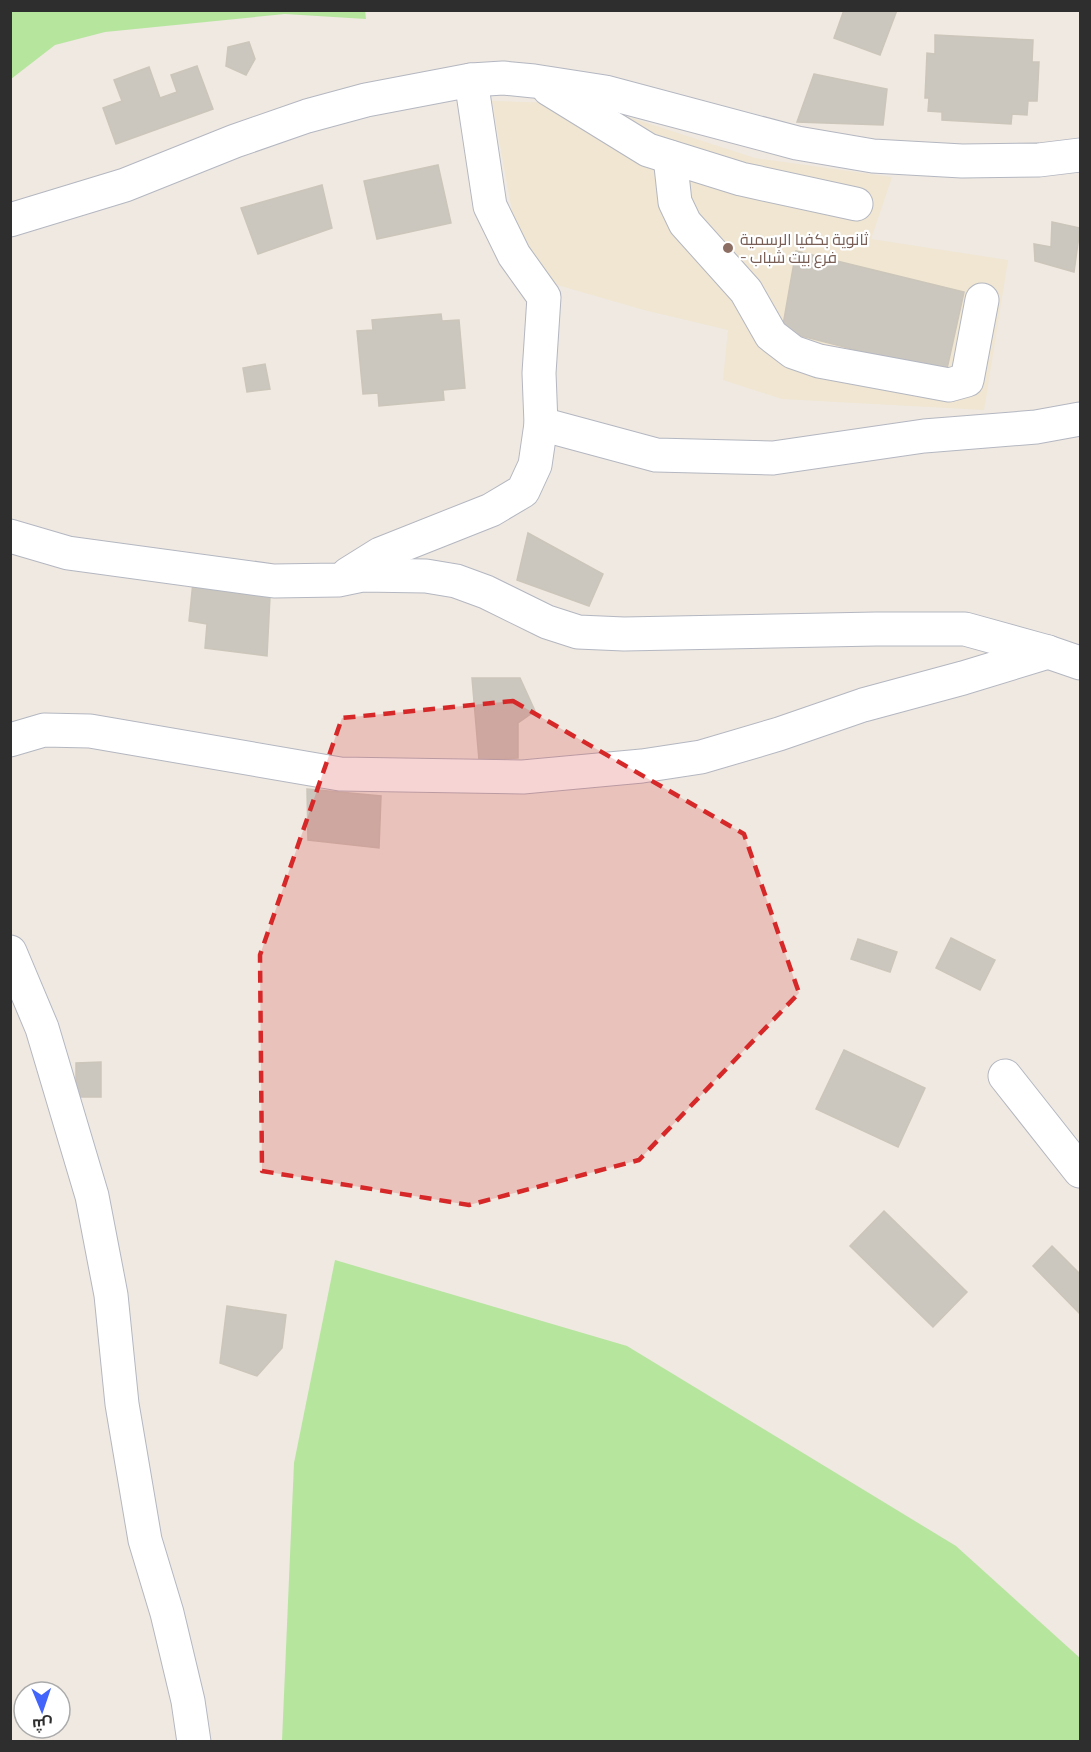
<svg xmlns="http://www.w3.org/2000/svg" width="1091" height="1752" viewBox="0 0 1091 1752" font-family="Manrope,Cairo,sans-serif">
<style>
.education{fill:#f0e6d1}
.green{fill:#b6e59e}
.building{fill:#cbc7bf;stroke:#cbc5ba;stroke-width:1.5}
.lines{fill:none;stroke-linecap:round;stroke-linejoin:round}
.minor-casing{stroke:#b4b7c1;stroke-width:35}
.minor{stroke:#fff;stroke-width:33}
.marked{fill:#d62828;fill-opacity:0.2;stroke:#d62828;stroke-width:4.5;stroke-dasharray:12 8;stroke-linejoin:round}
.education-dot{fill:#8d6e63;stroke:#fff;stroke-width:2}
.labels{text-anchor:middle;stroke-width:4.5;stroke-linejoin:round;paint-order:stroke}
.education-label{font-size:16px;fill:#785e54;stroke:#fff;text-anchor:start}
</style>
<rect width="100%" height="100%" fill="#efe9e1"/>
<path class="education" d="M492,101L588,104L755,158L892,177L871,239L1008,260L984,410L782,399L723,380L728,330L644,310L554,284L516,233Z"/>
<g class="green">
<path d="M11,10H365L366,19L285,14L105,32L55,45L11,79Z"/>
<path d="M335,1260L627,1346L956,1546L1080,1658V1741H282L294,1463Z"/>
</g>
<g class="building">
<path d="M844,10H897L880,55L834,38Z"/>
<path d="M935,35L1033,40L1032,62H1039L1037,101H1028L1027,115L1012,114L1011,124L942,120V112L928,111L929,98H925L927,53L935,54Z"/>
<path d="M249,42L255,59L246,75L226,66L228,47Z"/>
<path d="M197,66L213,109L116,144L103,108L122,101L114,80L149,67L160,98L177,92L171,75Z"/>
<path d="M814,74L887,89L883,125L797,122Z"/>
<path d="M438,165L451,223L377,239L364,181Z"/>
<path d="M322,185L332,228L258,254L241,208Z"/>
<path d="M1052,222L1080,228L1074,272L1035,261L1034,244L1051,247Z"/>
<path d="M796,251L964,292L946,373L782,331Z"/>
<path d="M441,314L442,321L459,320L465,388L443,390L444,400L379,406L378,393L363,394L357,331L373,330L372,320Z"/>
<path d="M265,364L270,389L247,392L243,368Z"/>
<path d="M528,533L603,574L589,606L517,580Z"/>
<path d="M193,582L270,596L267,656L205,648L207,624L189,621Z"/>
<path d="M472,678H520L535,711L518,723V758L479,760Z"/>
<path d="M307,789L381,796L379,848L308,840Z"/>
<path d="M951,938L995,960L980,990L936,968Z"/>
<path d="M858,939L897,952L890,972L851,959Z"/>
<path d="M844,1050L925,1088L898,1147L816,1109Z"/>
<path d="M101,1062V1097H76V1063Z"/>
<path d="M884,1211L967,1292L933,1327L850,1246Z"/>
<path d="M1052,1246L1080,1274V1314L1033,1266Z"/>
<path d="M227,1306L286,1315L282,1348L257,1376L220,1363Z"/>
</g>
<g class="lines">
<defs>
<g id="minor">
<path d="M549,89L648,150L741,179L856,204"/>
<path d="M670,157L675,202L685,223L746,291L771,335L793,352L819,361L949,385L967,380L982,300"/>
<path d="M10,220L125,185L235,141L307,116L366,100L471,80L503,78L534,81L605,92L797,143L873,156L962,161L1039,160L1080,155"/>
<path d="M541,424L656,455L773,458L924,436L1036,427L1080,419"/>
<path d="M10,536L68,553L274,581L338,580L362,575L426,576L456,581L486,592L547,622L578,632L624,634L876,629H965L1048,652L1080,663"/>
<path d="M348,574L380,554L491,510L523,491L535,465L541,424L539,373L544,297L514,255L490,206L471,80"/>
<path d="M10,740L44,730L90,731L340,774L523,777L642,766L701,757L779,734L863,705L963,678L1048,652"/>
<path d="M10,952L42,1028L92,1196L111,1295L122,1404L145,1540L167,1613L188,1701L194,1742"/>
<path d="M1005,1076L1080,1171"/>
</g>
</defs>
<use href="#minor" class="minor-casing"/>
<use href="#minor" class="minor"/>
</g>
<path class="marked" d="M513,701L744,834L799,993L639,1160L469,1205L262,1171L260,955L342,718Z"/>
<circle class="education-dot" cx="728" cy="248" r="6"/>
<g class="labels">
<g class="education-label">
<text x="740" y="245">ثانوية بكفيا الرسمية<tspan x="740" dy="18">- فرع بيت شباب</tspan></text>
</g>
</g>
<rect width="1091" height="1752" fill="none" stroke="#2e2e2e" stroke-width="24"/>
<g transform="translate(42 1710) rotate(178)"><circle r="28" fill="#ffffff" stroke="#ababab" stroke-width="1.5"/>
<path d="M0-4.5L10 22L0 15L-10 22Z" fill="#4264fb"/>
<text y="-9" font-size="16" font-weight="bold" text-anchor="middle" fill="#2e2e2e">ش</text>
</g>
</svg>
